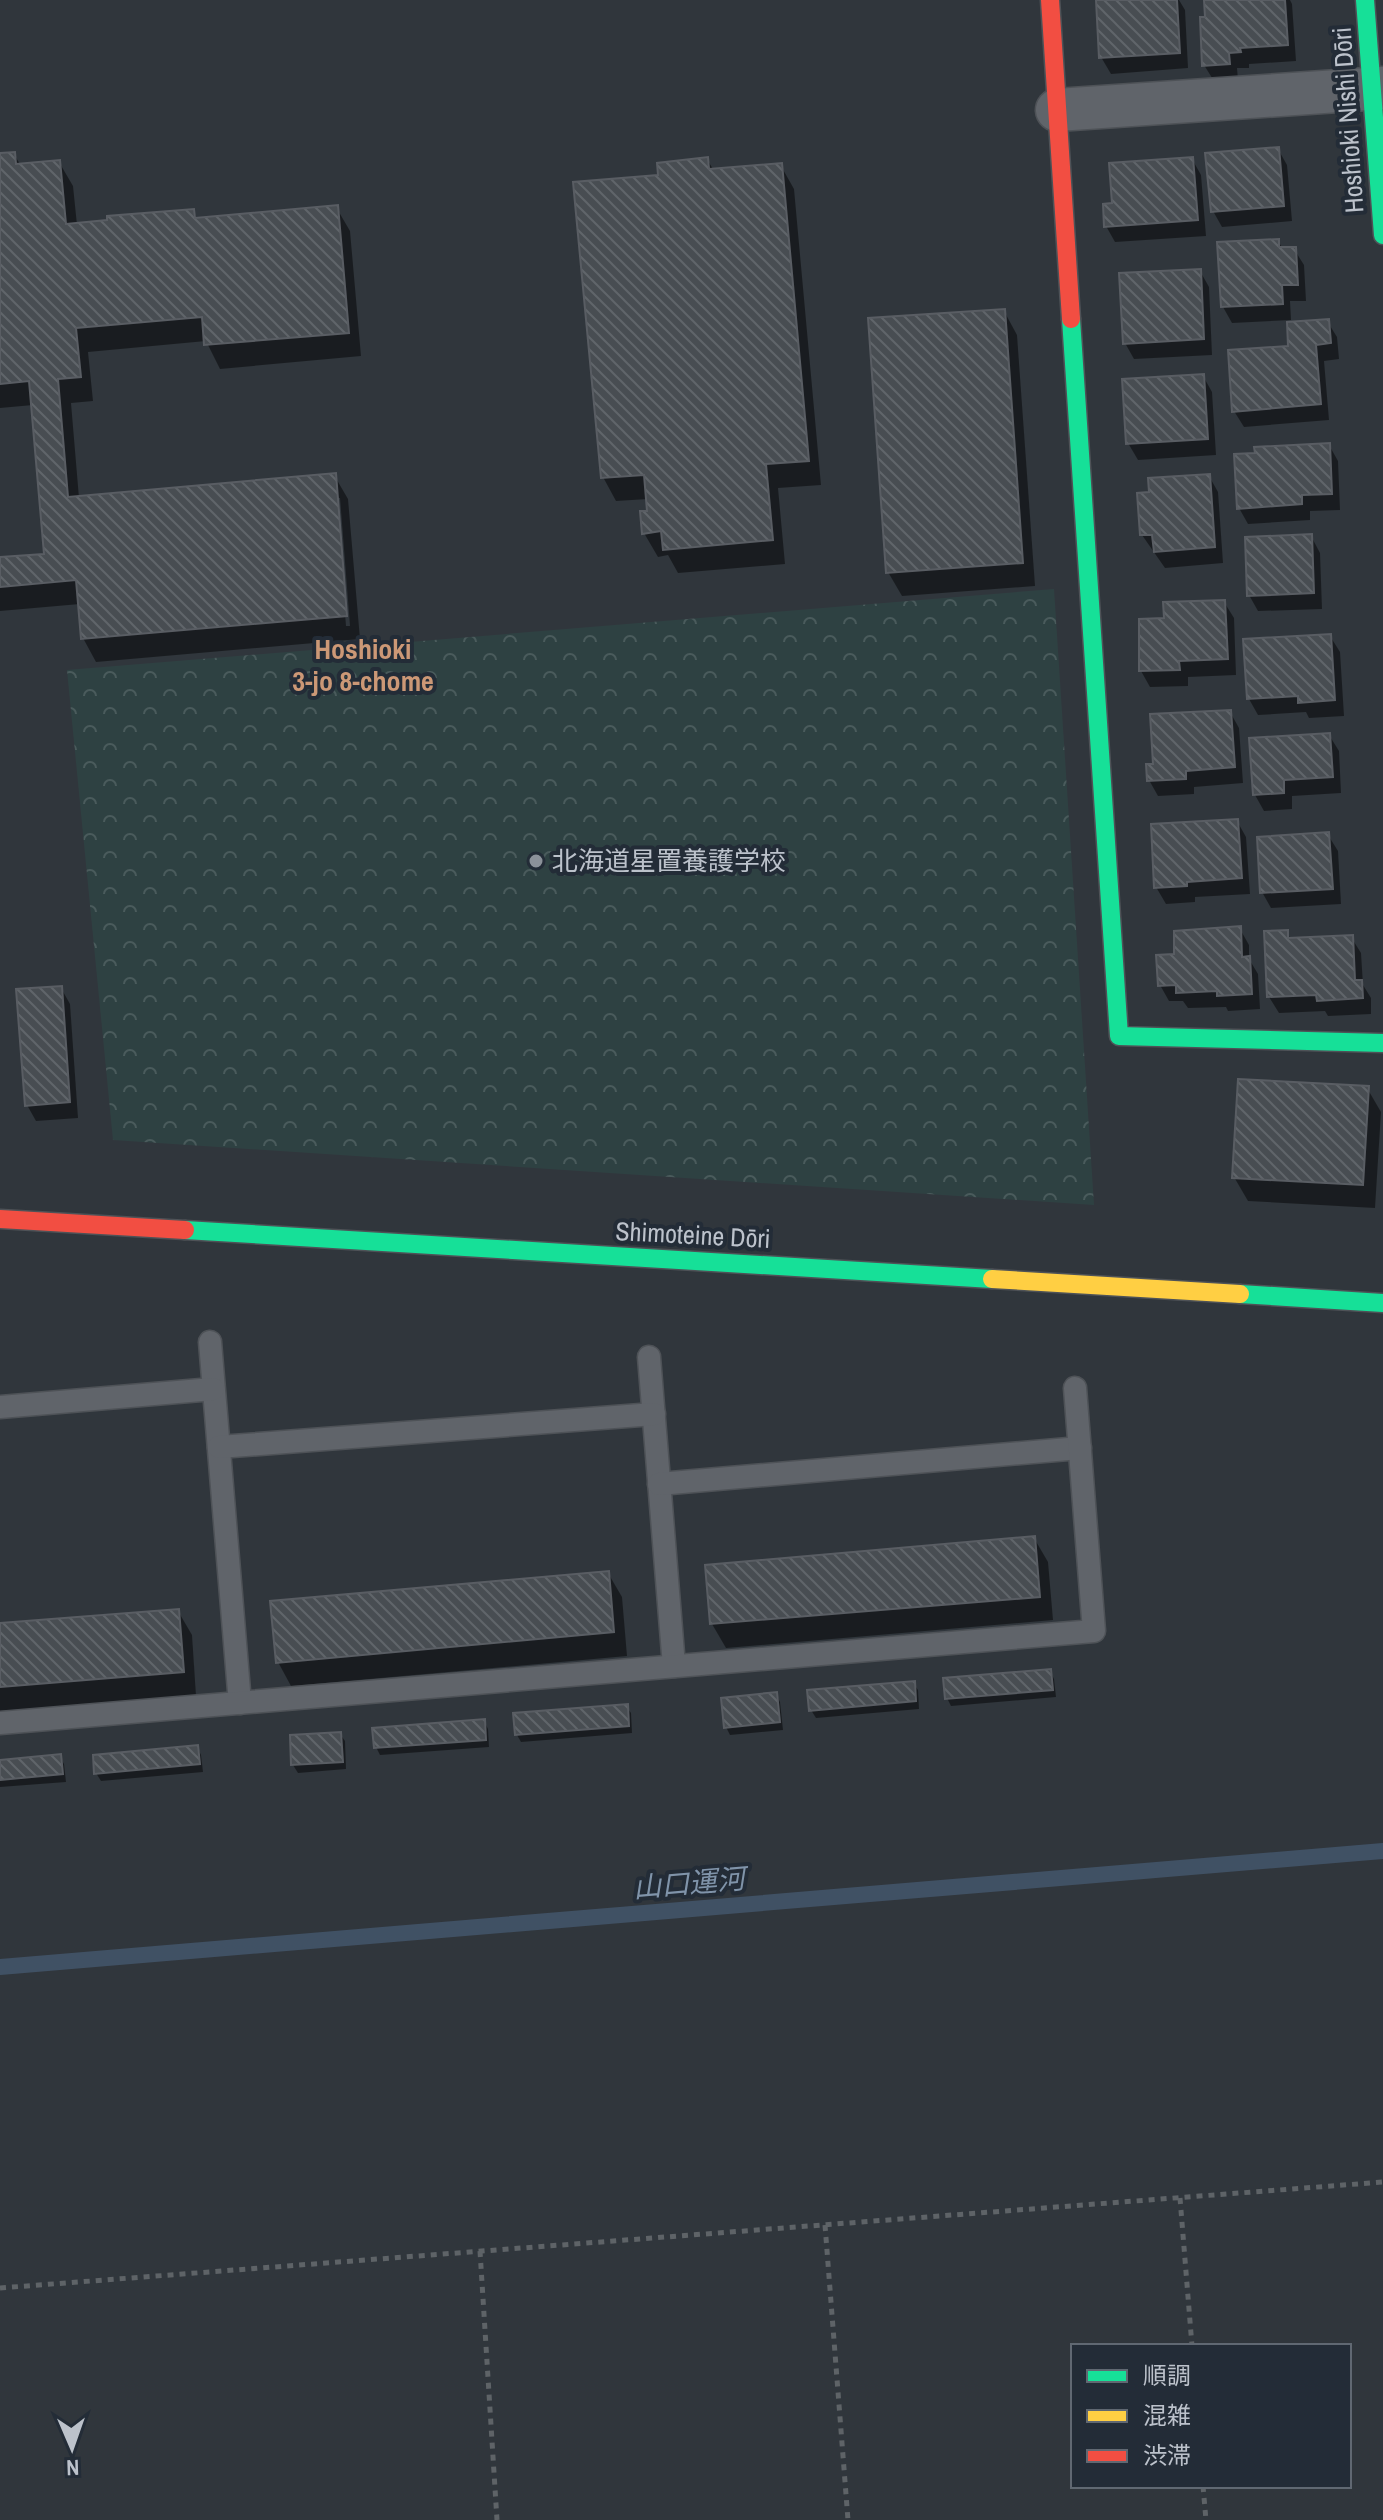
<svg xmlns="http://www.w3.org/2000/svg" width="1383" height="2520" viewBox="0 0 1383 2520" font-family="'Archivo Narrow','Noto Sans JP',sans-serif">
<style>
.forest{fill:url(#forest-crowns)}
.shadow{fill:#0007;fill-rule:evenodd}
.lines{fill:none;stroke-linecap:round;stroke-linejoin:round}
.stream{stroke:#405164;stroke-width:16}
.building{fill:url(#building-back-hatch);stroke:#595d63;stroke-width:2}
.lane-casing{stroke:#4e5257;stroke-width:25}
.street-casing{stroke:#4e5257;stroke-width:45}
.fast-casing{stroke:#4e5257;stroke-width:21}
.slow-casing{stroke:#4e5257;stroke-width:21}
.jam-casing{stroke:#4e5257;stroke-width:21}
.path{stroke:#5e6367;stroke-width:5;stroke-dasharray:6 6;stroke-linecap:butt}
.lane{stroke:#60646a;stroke-width:22}
.street{stroke:#60646a;stroke-width:42}
.fast{stroke:#16e098;stroke-width:18}
.slow{stroke:#ffcf43;stroke-width:18}
.jam{stroke:#f24e42;stroke-width:18}
.poi-dot{fill:#8b9199;stroke:#232c37;stroke-width:3}
.labels{text-anchor:middle;stroke-width:8;stroke-linejoin:round;paint-order:stroke}
.street-label{font-size:26px;fill:#bcc2cb;stroke:#232c37}
.poi-label{font-size:26px;fill:#bcc2cb;stroke:#232c37;text-anchor:start}
.neighbourhood-label{font-size:28px;font-weight:bold;fill:#cc9876;stroke:#232c37}
.water-label{font-size:28px;font-style:italic;fill:#8094aa;stroke:#232c37}
</style>
<defs>
<pattern id="forest-crowns" width="20" height="18" patternUnits="userSpaceOnUse" patternTransform="scale(2)"><rect width="20" height="18" fill="#2e4142"/><path d="M2 6a3 3 0 1 1 6 0M12 15a3 3 0 1 1 6 0" fill="none" stroke="#4a5b5c"/></pattern>
<pattern id="building-back-hatch" width="6" height="6" patternUnits="userSpaceOnUse" patternTransform="scale(2)"><rect width="6" height="6" fill="#484d52"/><path d="M-1 5l2 2M0 0l6 6M5-1l2 2" fill="none" stroke="#60656a"/></pattern>
</defs>
<rect width="100%" height="100%" fill="#30363c"/>
<path class="forest" d="M1054,589L1094,1205L113,1140L67,670Z"/>
<g class="shadow">
<path d="M1098,0H1179L1185,10L1188,68L1111,74L1101,57Z"/>
<path d="M1206,0H1290L1292,4L1296,61L1249,64V68H1237L1238,80L1214,81L1204,65Z"/>
<path d="M1278,149L1287,165L1292,221L1222,227L1213,211Z"/>
<path d="M14,154L21,166L59,162L73,186L77,225L193,211L197,219L336,207L350,231L361,356L220,369L206,341L88,352L93,401L71,403L79,498L334,475L348,499L360,639L96,662L83,638L80,604L0,611V559L46,555L33,405L0,408V155ZM336,498H340L350,626H346Z"/>
<path d="M707,159L714,171L781,166L794,189L821,485L778,488L785,564L678,573L668,555L658,557L644,533L649,513L648,499L616,501L603,477L660,176Z"/>
<path d="M1192,159L1201,175L1206,236L1115,242L1106,226L1114,205Z"/>
<path d="M1278,241L1283,249H1294L1304,265L1306,301H1290L1291,320L1232,323L1223,307Z"/>
<path d="M1200,271L1209,287L1212,355L1134,359L1125,343Z"/>
<path d="M1004,311L1017,335L1035,586L902,596L888,572Z"/>
<path d="M1327,321L1337,337L1339,359L1324,361L1329,420L1244,427L1234,411L1290,348Z"/>
<path d="M1203,376L1212,392L1216,455L1138,460L1128,443Z"/>
<path d="M1329,445L1338,461L1340,510L1310,511V520L1248,524L1239,508Z"/>
<path d="M1209,476L1218,492L1223,563L1165,568L1142,535Z"/>
<path d="M1311,536L1320,553L1322,609L1258,611L1249,595Z"/>
<path d="M1224,602L1234,618L1236,675L1188,677V686L1150,687L1141,671L1166,620Z"/>
<path d="M1330,636L1340,652L1344,716L1309,718L1306,712L1258,715L1249,699Z"/>
<path d="M1230,712L1239,728L1243,783L1194,787V794L1158,796L1149,780L1155,766Z"/>
<path d="M1329,735L1339,751L1341,793L1292,796V809L1264,811L1255,795Z"/>
<path d="M1237,821L1246,837L1250,894L1195,897V902L1166,904L1156,887Z"/>
<path d="M1328,835L1338,851L1341,904L1271,908L1262,892Z"/>
<path d="M1240,929L1249,945V959L1258,974L1260,1009L1228,1011L1226,1007L1188,1008L1183,1001H1169L1160,985L1177,956Z"/>
<path d="M1287,932L1291,940L1351,937L1361,953L1363,985L1371,998V1014L1328,1016L1325,1011L1279,1013L1269,997Z"/>
<path d="M61,988L70,1004L78,1118L36,1121L27,1105Z"/>
<path d="M1367,1088L1381,1112L1375,1208L1248,1201L1234,1177Z"/>
<path d="M1034,1538L1048,1562L1053,1620L726,1648L712,1624L707,1567Z"/>
<path d="M608,1573L622,1597L627,1656L291,1686L278,1662Z"/>
<path d="M178,1611L192,1635L196,1696L0,1711V1625Z"/>
<path d="M1050,1671L1054,1679L1056,1697L951,1706L947,1698Z"/>
<path d="M913,1683L918,1690L919,1709L816,1718L811,1710Z"/>
<path d="M776,1694L780,1702L783,1730L730,1735L726,1727Z"/>
<path d="M626,1706L631,1713L632,1733L521,1742L517,1735Z"/>
<path d="M484,1721L488,1729L489,1747L380,1755L376,1747Z"/>
<path d="M340,1734L345,1741L346,1769L298,1773L293,1765L292,1737Z"/>
<path d="M197,1747L201,1755L203,1772L101,1781L96,1773Z"/>
<path d="M60,1757L64,1764L66,1782L0,1787V1762Z"/>
</g>
<g class="lines">
<path class="stream" d="M0,1967L1383,1851"/>
</g>
<g class="building">
<path d="M1096,0H1177L1180,53L1099,58Z"/>
<path d="M1204,0H1285L1288,45L1240,48L1241,52L1229,53L1230,64L1202,66L1200,17H1205Z"/>
<path d="M1279,147L1284,206L1211,212L1205,153Z"/>
<path d="M15,152L16,164L60,160L66,224L107,220V216L194,209L195,218L338,205L349,333L204,345L202,317L76,328L81,377L58,379L68,497L336,473L347,616L81,639L76,580L0,587V557L44,554L29,381L0,384V153Z"/>
<path d="M708,157L709,169L782,163L809,461L766,464L773,540L663,550L661,531L642,534L640,511H647L644,475L601,478L573,182L658,175L657,163Z"/>
<path d="M1193,157L1198,220L1104,227L1103,204L1112,203L1109,163Z"/>
<path d="M1279,239V247H1296L1298,285H1282L1283,304L1221,307L1217,242Z"/>
<path d="M1201,269L1204,339L1123,344L1119,273Z"/>
<path d="M1005,309L1023,563L886,573L868,318Z"/>
<path d="M1329,319L1331,343L1316,345L1321,404L1232,412L1228,350L1288,346L1287,322Z"/>
<path d="M1204,374L1208,439L1126,444L1122,379Z"/>
<path d="M1330,443L1332,494L1302,495V504L1237,509L1234,454L1255,453L1254,447Z"/>
<path d="M1210,474L1215,547L1154,552L1152,535H1140L1137,493L1149,492L1148,478Z"/>
<path d="M1312,534L1314,593L1247,596L1245,537Z"/>
<path d="M1225,600L1228,659L1179,661L1180,670L1139,671V619L1164,618L1163,602Z"/>
<path d="M1331,634L1335,700L1298,703V696L1247,699L1243,639Z"/>
<path d="M1231,710L1235,767L1186,771V779L1147,781L1146,764H1153L1150,714Z"/>
<path d="M1330,733L1333,777L1284,780V793L1253,795L1249,738Z"/>
<path d="M1238,819L1242,878L1187,882V886L1154,888L1151,824Z"/>
<path d="M1329,832L1333,889L1260,893L1257,837Z"/>
<path d="M1241,926L1242,957L1250,956L1252,994L1217,996V991L1176,993V985L1158,986L1156,955L1174,954V931Z"/>
<path d="M1288,930V938L1353,935L1355,980H1362L1363,998L1317,1001L1316,995L1267,997L1264,931Z"/>
<path d="M62,986L70,1102L25,1106L16,989Z"/>
<path d="M1238,1079L1369,1086L1363,1185L1232,1178Z"/>
<path d="M1035,1536L1040,1597L710,1624L705,1565Z"/>
<path d="M609,1571L614,1632L276,1663L270,1601Z"/>
<path d="M179,1609L184,1672L0,1687V1623Z"/>
<path d="M1051,1669L1053,1690L945,1699L943,1678Z"/>
<path d="M915,1681L916,1701L809,1711L807,1690Z"/>
<path d="M777,1692L780,1722L724,1728L721,1698Z"/>
<path d="M628,1704L629,1726L515,1735L513,1713Z"/>
<path d="M485,1719L486,1740L374,1748L372,1728Z"/>
<path d="M341,1732L343,1762L291,1765L290,1735Z"/>
<path d="M198,1745L200,1764L94,1774L93,1755Z"/>
<path d="M61,1754L63,1774L0,1780V1760Z"/>
</g>
<g class="lines">
<defs>
<g id="lane">
<path d="M210,1342L240,1703"/>
<path d="M649,1357L674,1666"/>
<path d="M0,1407L213,1389"/>
<path d="M219,1447L654,1414"/>
<path d="M659,1484L1080,1448"/>
<path d="M0,1723L1094,1631L1075,1388"/>
</g>
<path id="street" d="M1057,110L1383,88"/>
<g id="fast">
<path d="M1365,0L1383,235"/>
<path d="M1071,319L1119,1036L1383,1043"/>
<path d="M185,1230L992,1279"/>
<path d="M1240,1294L1383,1303"/>
</g>
<path id="slow" d="M992,1279L1240,1294"/>
<g id="jam">
<path d="M1050,0L1071,319"/>
<path d="M0,1219L185,1230"/>
</g>
</defs>
<use href="#lane" class="lane-casing"/>
<use href="#street" class="street-casing"/>
<use href="#fast" class="fast-casing"/>
<use href="#slow" class="slow-casing"/>
<use href="#jam" class="jam-casing"/>
<g class="path">
<path d="M1180,2198L1192,2346"/>
<path d="M825,2225L848,2520"/>
<path d="M480,2251L497,2520"/>
<path d="M0,2288L1383,2182"/>
<path d="M1203,2486L1206,2520"/>
</g>
<use href="#lane" class="lane"/>
<use href="#street" class="street"/>
<use href="#fast" class="fast"/>
<use href="#slow" class="slow"/>
<use href="#jam" class="jam"/>
</g>
<circle class="poi-dot" cx="536" cy="861" r="8"/>
<g class="labels">
<g class="street-label">
<text transform="translate(1348 120) rotate(-94)" y="9">Hoshioki Nishi Dōri</text>
<text transform="translate(693 1235) rotate(3)" y="9">Shimoteine Dōri</text>
</g>
<g class="poi-label">
<text x="552" y="870">北海道星置養護学校</text>
</g>
<g class="neighbourhood-label">
<text x="363" y="659">Hoshioki<tspan x="363" dy="32">3-jo 8-chome</tspan></text>
</g>
<g class="water-label">
<text transform="translate(689 1883) rotate(-5)" y="10">山口運河</text>
</g>
</g>
<rect x="1071" y="2344" width="280" height="144" fill="#232c37" stroke="#606872" stroke-width="2"/>
<rect x="1087" y="2370" width="40" height="12" fill="#16e098" stroke="#606872" stroke-width="2"/>
<text x="1143" y="2384" font-size="24" fill="#bcc2cb">順調</text>
<rect x="1087" y="2410" width="40" height="12" fill="#ffcf43" stroke="#606872" stroke-width="2"/>
<text x="1143" y="2424" font-size="24" fill="#bcc2cb">混雑</text>
<rect x="1087" y="2450" width="40" height="12" fill="#f24e42" stroke="#606872" stroke-width="2"/>
<text x="1143" y="2464" font-size="24" fill="#bcc2cb">渋滞</text>
<g transform="translate(72 2448) rotate(178)" stroke="#232c37" stroke-width="6" paint-order="stroke">
<path d="M0-6L14 30L0 20L-14 30Z" fill="#bcc2cb"/>
<text y="-12" font-size="22" font-weight="bold" text-anchor="middle" fill="#bcc2cb">N</text>
</g>
</svg>
